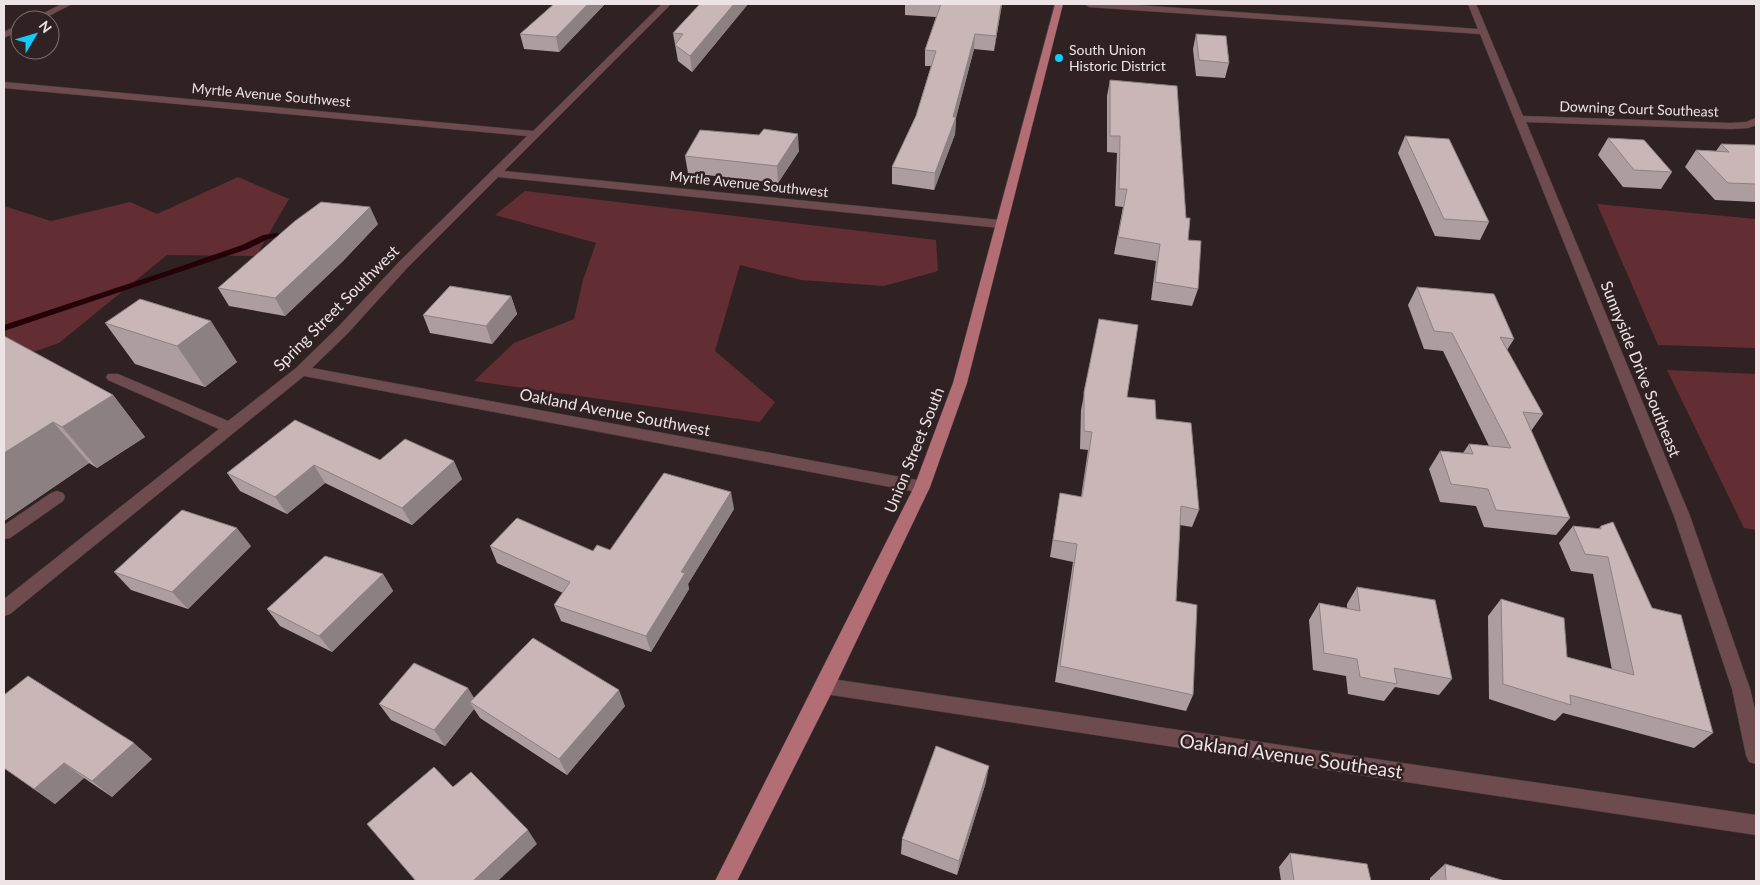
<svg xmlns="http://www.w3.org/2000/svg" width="1760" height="885" viewBox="0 0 1760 885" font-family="Lato,sans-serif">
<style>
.green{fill:#632d34}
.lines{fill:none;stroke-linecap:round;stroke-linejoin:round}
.stream{fill:#250208;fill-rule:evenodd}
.minor-casing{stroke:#4a3d3e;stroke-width:1}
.major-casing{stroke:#4a3d3e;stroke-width:1}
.minor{fill:#6d4b4e;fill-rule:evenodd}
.major{fill:#b26e74;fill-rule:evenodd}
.wall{fill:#ad9d9e}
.shaded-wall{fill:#8d8081}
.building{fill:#c9b7b8;stroke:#8d8081}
.poi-dot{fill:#12cafb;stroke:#302223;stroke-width:2}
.labels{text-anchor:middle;stroke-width:5;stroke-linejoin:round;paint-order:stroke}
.far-poi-label{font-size:14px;fill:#ede3e4;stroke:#302223;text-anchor:start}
.far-street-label{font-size:14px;fill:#ede3e4;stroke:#302223}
.street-label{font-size:16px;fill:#ede3e4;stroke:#302223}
.near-street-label{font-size:19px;fill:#ede3e4;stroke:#302223}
</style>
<rect width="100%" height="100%" fill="#302223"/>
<g class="green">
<path d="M238,177L289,199L256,256L167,255L59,343L4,362V206L51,221L130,202L157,214Z"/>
<path d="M525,191L936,240L938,271L884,286L801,280L740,265L715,351L775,402L760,422L474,381L514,343L574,319L583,280L596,243L495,215Z"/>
<path d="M1597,204L1756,219V348L1658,345Z"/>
<path d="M1667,370L1756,374V530L1744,528Z"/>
</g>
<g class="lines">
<path class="stream" d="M277,233L281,235L280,237L268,239L248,249L4,331V325L170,270L242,245L263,235Z"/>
<defs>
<g id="minor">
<path d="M62,4H72L41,20H30Z"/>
<path d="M662,4H671L504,171L1000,220L1006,224L1000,228L498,177L408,267L348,333L312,368L922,481L928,483L930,487L928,491L922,493L304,376L10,614L4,616V599L219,429L108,380L106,377L108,374H118L228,421L296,368L338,327L400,261L527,136L4,88V82L533,131Z"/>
<path d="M1085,4H1122L1478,29L1468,4H1476L1523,116L1731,123L1746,122L1756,118V125L1748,128L1731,129L1526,122L1690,516L1750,689L1756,714V764L1749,762L1746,755L1732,689L1674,516L1480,34L1089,7Z"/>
<path d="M20,24V30L4,38V32Z"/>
<path d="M57,491L63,493L65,497L63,501L10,538L4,539V525L51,493Z"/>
<path d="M825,678L1756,815V835L825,694L818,692L816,686L818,680Z"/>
</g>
<path id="major" d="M1055,4H1063L967,383L930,487L832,692L737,881H715L914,487L953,383Z"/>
</defs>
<use href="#minor" class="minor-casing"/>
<use href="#major" class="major-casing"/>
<use href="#minor" class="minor"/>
<use href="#major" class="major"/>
</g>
<g class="wall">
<path d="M554,4H605L559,52L524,49L520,34Z"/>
<path d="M700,4H748L692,72L678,61L673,33Z"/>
<path d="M905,4H1002L994,51L974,49L956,117L955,134L934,190L892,184V167L916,116L931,66H925V50L936,17L905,15Z"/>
<path d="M1196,34L1229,63L1225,78L1196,76L1193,49Z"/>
<path d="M1110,80L1186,218L1188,240L1198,289L1192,306L1151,300L1156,261L1114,254L1123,207L1115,206L1117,153L1107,152V96Z"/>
<path d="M759,135L799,151L778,183L688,173L685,156Z"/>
<path d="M1405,136L1489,222L1480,240L1435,236L1398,153Z"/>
<path d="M1608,138L1672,172L1661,189L1623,187L1598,155Z"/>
<path d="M1721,144L1752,145H1756V202L1715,200L1685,167L1696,150L1716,151Z"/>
<path d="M378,224L343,261L285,316L229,306L218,288Z"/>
<path d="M1417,287L1514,339L1507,350L1543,414L1531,431L1570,518L1556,535L1484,527L1476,506L1440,502L1429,469L1440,451L1463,453L1469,444L1489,446L1443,351L1424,349L1408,305Z"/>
<path d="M511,296L517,314L492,344L430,333L423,315Z"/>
<path d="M1099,319L1127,397L1156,419L1199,510L1192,527L1180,525L1176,601L1193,695L1186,711L1055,682L1073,562L1050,557L1060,493L1081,497L1088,450L1080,449L1081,410Z"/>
<path d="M105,323L237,362L205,387L135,364Z"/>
<path d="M4,336L113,395L145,437L97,468L89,463L4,521Z"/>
<path d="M380,460L462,479L412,525L325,483L287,514L240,491L227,473Z"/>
<path d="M734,509L688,584L689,589L651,652L561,621L554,605L563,593L497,563L490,546L593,551L610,550Z"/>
<path d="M1573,526L1598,529L1601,526L1652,608L1713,733L1694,748L1563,713L1555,721L1489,699L1488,616L1501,599L1567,657L1612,670L1593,574L1571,571L1559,543Z"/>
<path d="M251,546L188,609L131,590L114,572Z"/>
<path d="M383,574L393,591L332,652L280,626L267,609Z"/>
<path d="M1357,587L1452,679L1439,695L1395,687L1384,701L1348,694L1346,676L1313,670L1309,620L1319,603L1347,608V604Z"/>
<path d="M474,698L625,706L567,775L480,718L474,709L445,746L391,720L379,704Z"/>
<path d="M152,759L112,797L84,778L55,804L4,768Z"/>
<path d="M986,782L957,875L901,854L902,839Z"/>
<path d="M1290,853L1371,881H1281L1279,867Z"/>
<path d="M1445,864L1505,881H1430V878Z"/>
</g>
<g class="shaded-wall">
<path d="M588,4H605L559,52L556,37Z"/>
<path d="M734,4H748L692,72L690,56Z"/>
<path d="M1001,4H1002L994,51L996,36Z"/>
<path d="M975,34L974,49L956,118V117L955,134L934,190L935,173Z"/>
<path d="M798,134L799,151L778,183L777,166Z"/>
<path d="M370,207L378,224L343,261L285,316L275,298Z"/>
<path d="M511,296L517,314L492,344L486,326Z"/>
<path d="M211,321L237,362L205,387L177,346Z"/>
<path d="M113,395L145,437L97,468L62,427Z"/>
<path d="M53,422L89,463L4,521V453Z"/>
<path d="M454,461L462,479L412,525L402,508Z"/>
<path d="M314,465L325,483L287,514L275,497Z"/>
<path d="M731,492L734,509L688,584L689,589L651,652L646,636L681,572Z"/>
<path d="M237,528L251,546L188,609L172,592Z"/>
<path d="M383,574L393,591L332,652L319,636Z"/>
<path d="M468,688L478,704L470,702L474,709L445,746L434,730Z"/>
<path d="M619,690L625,706L567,775L559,759Z"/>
<path d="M134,743L152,759L112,797L92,781Z"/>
<path d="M64,763L84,778L55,804L34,789Z"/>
<path d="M989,766L986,782L957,875L959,861Z"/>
<path d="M528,830L537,844L498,881H473Z"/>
</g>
<g class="building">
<path d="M554,4H588L556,37L520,34Z"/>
<path d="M700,4H734L690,56L675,45L683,34L673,33Z"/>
<path d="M941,4H1001L996,36L975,34L953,117H956L935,173L892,167L916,116L936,51L925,50Z"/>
<path d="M1196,34L1226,36L1229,63L1199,60Z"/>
<path d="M1110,80L1177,86L1186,218H1190L1188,240L1201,241L1198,289L1155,282L1160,244L1118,237L1127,189H1119L1120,136H1110Z"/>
<path d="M764,129L798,134L777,166L685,156L700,130L759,135Z"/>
<path d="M1405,136L1449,139L1489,222L1444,219Z"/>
<path d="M1608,138L1644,140L1672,172L1634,170Z"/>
<path d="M1721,144L1752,145H1756V184L1728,183L1696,150L1729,152Z"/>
<path d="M321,202L370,207L334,243L275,298L218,288L295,221Z"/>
<path d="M450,286L511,296L486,326L423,315Z"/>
<path d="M1417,287L1494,294L1514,339L1500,337L1543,414L1523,412L1570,518L1496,510L1488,489L1451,484L1440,451L1473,454L1469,444L1511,448L1452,333L1434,331Z"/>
<path d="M140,299L211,321L177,346L105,323Z"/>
<path d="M1099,319L1138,325L1127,397L1155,400L1156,419L1191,423L1199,510L1181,506L1176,601L1197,605L1193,695L1060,666L1077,544L1053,540L1060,493L1082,497L1092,432L1084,431V392Z"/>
<path d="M4,336L113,395L62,427L53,422L4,453Z"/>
<path d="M295,420L380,460L405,439L454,461L402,508L314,465L275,497L227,473Z"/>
<path d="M664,473L731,492L681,572L685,573L646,636L554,605L570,582L490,546L517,518L593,551L597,545L610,550Z"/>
<path d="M182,510L237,528L172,592L114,572Z"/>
<path d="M1613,522L1652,608L1681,615L1713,733L1570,695L1571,705L1503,684L1501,599L1564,618L1567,657L1634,675L1608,557L1585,554L1573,526L1601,529V526Z"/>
<path d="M325,556L383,574L319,636L267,609Z"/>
<path d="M1357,587L1435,600L1452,679L1394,668L1397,684L1360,677L1357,659L1324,653L1319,603L1360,611Z"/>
<path d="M533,638L619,690L559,759L470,702Z"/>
<path d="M414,663L468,688L434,730L379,704Z"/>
<path d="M28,676L134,743L92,781L64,763L34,789L4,768V695Z"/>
<path d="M936,746L989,766L959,861L902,839Z"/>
<path d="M434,767L453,787L471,772L528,830L473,881H416L367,824Z"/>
<path d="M1290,853L1367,864L1371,881H1294Z"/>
<path d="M1445,864L1505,881H1446Z"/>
</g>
<circle class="poi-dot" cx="1059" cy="58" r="5"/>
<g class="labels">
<g class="far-poi-label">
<text x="1069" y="55">South Union<tspan x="1069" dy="16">Historic District</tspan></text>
</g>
<g class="far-street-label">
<text transform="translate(271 95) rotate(5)" y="5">Myrtle Avenue Southwest</text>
<text transform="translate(1639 109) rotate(2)" y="5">Downing Court Southeast</text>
<text transform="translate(749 184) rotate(6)" y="5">Myrtle Avenue Southwest</text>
</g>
<g class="street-label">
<text transform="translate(336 308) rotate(-45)" y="6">Spring Street Southwest</text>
<text transform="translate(1641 369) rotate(68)" y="6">Sunnyside Drive Southeast</text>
<text transform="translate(615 412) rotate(11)" y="6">Oakland Avenue Southwest</text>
<text transform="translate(914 450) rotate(-68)" y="6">Union Street South</text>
</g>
<g class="near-street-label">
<text transform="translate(1291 756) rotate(8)" y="7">Oakland Avenue Southeast</text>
</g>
</g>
<rect width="1760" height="885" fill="none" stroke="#ede3e4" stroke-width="10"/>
<g transform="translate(35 35) rotate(52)"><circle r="24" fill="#302223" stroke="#7c6f70"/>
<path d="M0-4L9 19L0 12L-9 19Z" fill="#12cafb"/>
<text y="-8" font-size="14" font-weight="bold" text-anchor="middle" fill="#ede3e4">N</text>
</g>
</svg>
